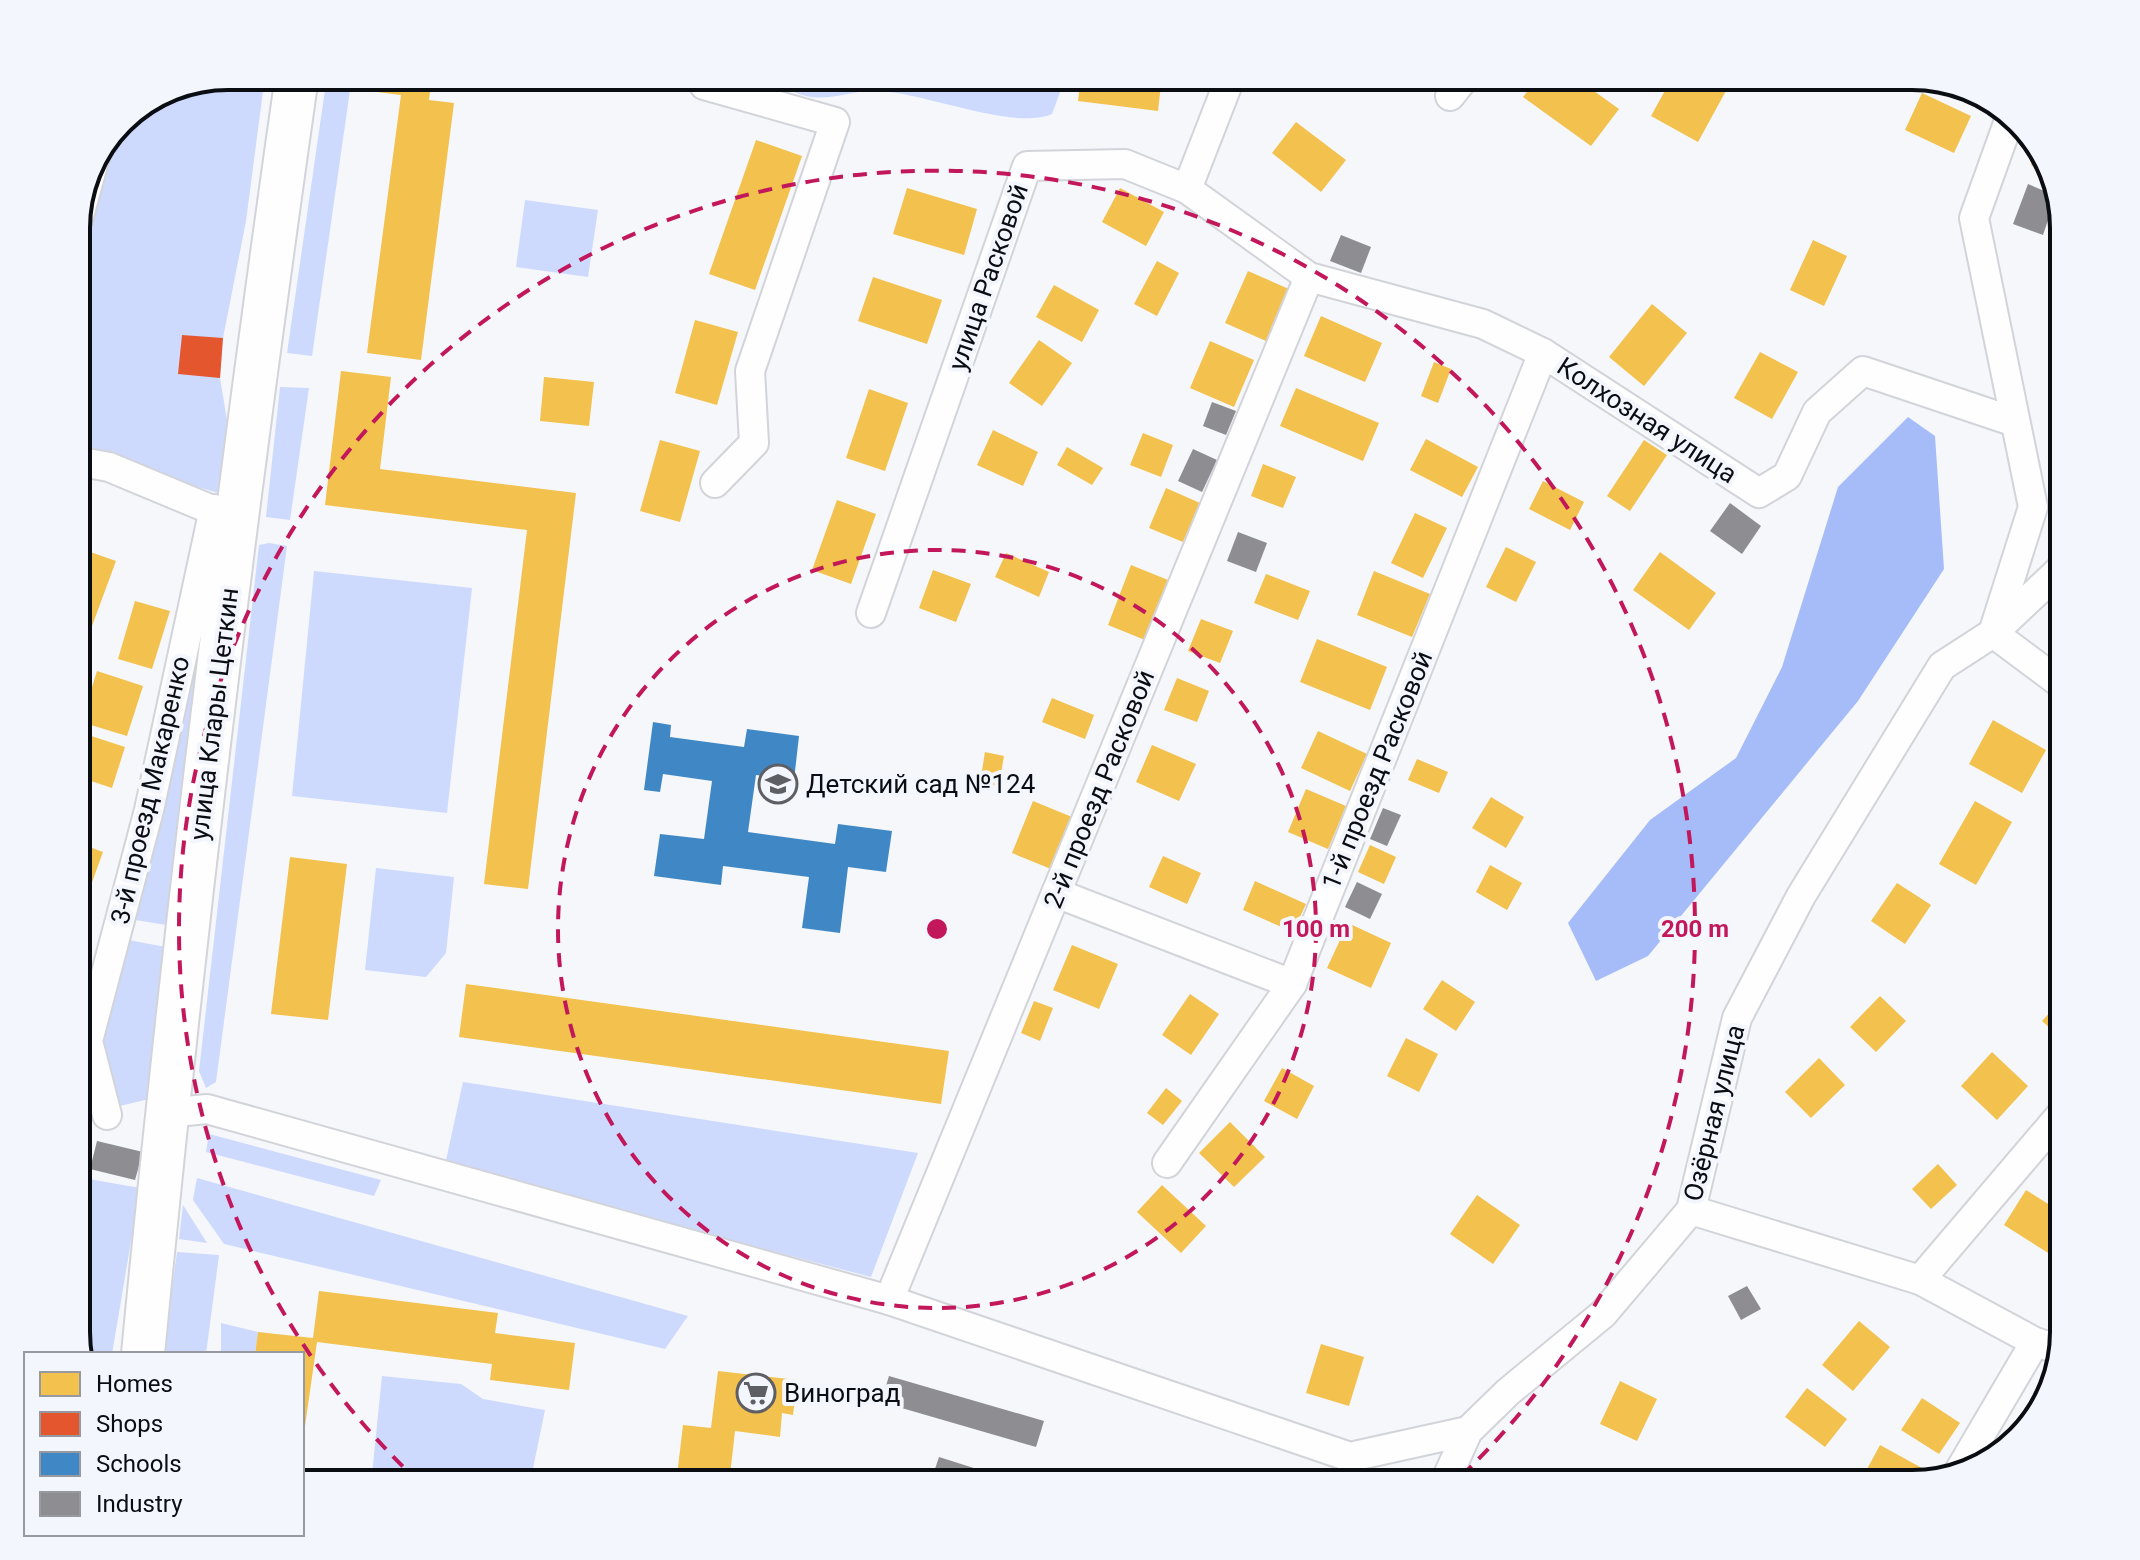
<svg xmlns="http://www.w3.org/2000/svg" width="2140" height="1560" viewBox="0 0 2140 1560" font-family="Roboto,sans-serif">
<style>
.green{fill:#cddafd}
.water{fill:#a6bcf8}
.homes{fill:#f2c14e}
.shops{fill:#e4572e}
.schools{fill:#3f88c5}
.industry{fill:#8d8d92}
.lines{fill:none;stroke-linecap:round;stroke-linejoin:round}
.minor-casing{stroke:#d2d4d9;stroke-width:32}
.secondary-casing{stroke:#d2d4d9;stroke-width:46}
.minor{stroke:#fefefe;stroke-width:28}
.secondary{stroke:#fefefe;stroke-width:42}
.ring{fill:none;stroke:#c2185b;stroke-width:4;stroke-dasharray:14 10}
.labels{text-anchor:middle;stroke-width:8;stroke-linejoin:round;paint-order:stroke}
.street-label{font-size:26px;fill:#0a0d12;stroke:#f4f6fd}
.poi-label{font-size:26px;fill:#0a0d12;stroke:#f4f6fd;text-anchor:start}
.rim{fill:none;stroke:#0a0d12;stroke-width:4}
.centre{fill:#c2185b;stroke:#f4f6fd;stroke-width:4}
.ring-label{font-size:24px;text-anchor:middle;font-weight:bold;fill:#c2185b;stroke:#f4f6fd;stroke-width:8;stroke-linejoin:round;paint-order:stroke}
</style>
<rect width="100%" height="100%" fill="#f6f7fb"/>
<g class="green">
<path d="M228,76H265L246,221L223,338L220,378L227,420L218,493L76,451V275L115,130L127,114Z"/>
<path d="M327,76H352L312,356L287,353Z"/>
<path d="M768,76H1066L1052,114C1014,131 926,93 879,91C854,89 831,102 806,96C791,92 780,86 768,76Z"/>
<path d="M525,200L598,210L588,277L516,267Z"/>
<path d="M280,387L309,388L290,520L266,517Z"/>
<path d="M269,543L287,546L216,1082L206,1088L199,1071L259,545Z"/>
<path d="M314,571L472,588L447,813L292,796Z"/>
<path d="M209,585L179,927L129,919Z"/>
<path d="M376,868L454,877L446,953L426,977L365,970Z"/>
<path d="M123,939L166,947L149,1099L120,1106L108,1090L96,1042Z"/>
<path d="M463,1082L918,1153L871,1277L445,1165Z"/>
<path d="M209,1134L381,1180L374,1196L206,1152Z"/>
<path d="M197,1178L688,1316L665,1349L224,1244L193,1200Z"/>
<path d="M89,1179L140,1188L112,1354H80L76,1341V1202Z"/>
<path d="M183,1205L207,1243L179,1239Z"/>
<path d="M177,1252L219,1255L206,1354H163Z"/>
<path d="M221,1323L258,1332L255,1354H221Z"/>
<path d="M382,1376L461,1384L483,1399L545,1410L531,1478L461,1472L431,1484H371Z"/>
</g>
<path class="water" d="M1908,417L1935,436L1944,569L1858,701L1648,956L1596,981L1568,923L1650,820L1736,758L1782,667L1838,487Z"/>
<g class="homes">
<path d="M379,76H432L429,100L454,103L421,360L367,353L401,95L377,92Z"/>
<path d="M1081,76H1162L1158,111L1078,101Z"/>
<path d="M1539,76H1573L1619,109L1591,146L1523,97Z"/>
<path d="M1673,76H1704L1727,89L1698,142L1651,116Z"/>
<path d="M1922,93L1971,116L1954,153L1905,130Z"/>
<path d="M1296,122L1346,160L1321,192L1272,153Z"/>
<path d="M756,140L802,156L755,290L709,274Z"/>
<path d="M2038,148L2048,160L2051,175L2031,165Z"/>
<path d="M907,188L977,209L964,255L893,234Z"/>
<path d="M1120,188L1164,212L1146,246L1102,222Z"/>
<path d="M1813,240L1847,256L1824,306L1790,290Z"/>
<path d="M1157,261L1179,273L1157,316L1134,304Z"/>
<path d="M1248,271L1289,289L1266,341L1225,323Z"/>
<path d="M873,277L942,300L927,344L858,321Z"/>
<path d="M1054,285L1099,310L1082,342L1036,317Z"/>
<path d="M2064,286V359H2060L2052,288Z"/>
<path d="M1652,304L1687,333L1644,386L1609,357Z"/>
<path d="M1321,316L1382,343L1365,382L1304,356Z"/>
<path d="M695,320L738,332L717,405L675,393Z"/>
<path d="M1039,340L1072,363L1042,406L1009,383Z"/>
<path d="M1210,341L1254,360L1234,407L1190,388Z"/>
<path d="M1760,352L1798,372L1772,419L1734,398Z"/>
<path d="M1434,362L1451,369L1438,403L1421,396Z"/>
<path d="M341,371L391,377L380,469L576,493L528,889L484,884L527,530L325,505Z"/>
<path d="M544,377L594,382L589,426L540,421Z"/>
<path d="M1296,388L1379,423L1363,461L1280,426Z"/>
<path d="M869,389L908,403L885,471L846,458Z"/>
<path d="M993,430L1038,452L1023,486L977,465Z"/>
<path d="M1143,433L1173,445L1161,477L1130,465Z"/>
<path d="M1426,439L1478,467L1462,497L1410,470Z"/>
<path d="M660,440L700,451L680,522L640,511Z"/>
<path d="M1644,440L1667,455L1630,511L1607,496Z"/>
<path d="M1067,447L1103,468L1092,485L1057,465Z"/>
<path d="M1263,464L1296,477L1283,508L1251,496Z"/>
<path d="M1543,481L1584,502L1570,530L1529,509Z"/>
<path d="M1166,488L1200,503L1183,542L1149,528Z"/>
<path d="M837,500L876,514L851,584L812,570Z"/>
<path d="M1415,513L1447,528L1423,578L1391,563Z"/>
<path d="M76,547L116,561L92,626L76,620Z"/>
<path d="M1506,547L1536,562L1516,602L1486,587Z"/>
<path d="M1660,552L1716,593L1689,630L1633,590Z"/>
<path d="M1006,553L1049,572L1039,597L995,577Z"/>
<path d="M1131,565L1168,580L1145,640L1108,625Z"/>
<path d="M933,570L971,584L956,622L919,608Z"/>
<path d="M1374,571L1430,594L1412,637L1357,615Z"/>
<path d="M1266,574L1310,591L1298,620L1254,603Z"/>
<path d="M135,601L170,611L152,669L118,659Z"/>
<path d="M1201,619L1233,631L1220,663L1188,651Z"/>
<path d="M2064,630V650L2054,638Z"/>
<path d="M1317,639L1387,667L1370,710L1300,682Z"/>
<path d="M97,671L143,686L127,736L81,722Z"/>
<path d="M1177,678L1209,691L1197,722L1164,710Z"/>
<path d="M1052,698L1094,715L1085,739L1042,722Z"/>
<path d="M1993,720L2046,750L2022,793L1969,764Z"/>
<path d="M1318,731L1367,754L1350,791L1301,768Z"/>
<path d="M82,733L125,747L112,788L76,776V750Z"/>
<path d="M1152,745L1196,764L1179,801L1136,782Z"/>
<path d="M985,752L1004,756L999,786L980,783Z"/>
<path d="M1417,759L1448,772L1439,793L1408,780Z"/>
<path d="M1306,789L1346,806L1328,849L1288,832Z"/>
<path d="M1491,797L1524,817L1506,848L1472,828Z"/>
<path d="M1033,801L1072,817L1051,869L1012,853Z"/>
<path d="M1975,801L2012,822L1976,885L1939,864Z"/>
<path d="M76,842L103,852L86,899L76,896Z"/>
<path d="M1370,845L1396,857L1384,884L1358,872Z"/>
<path d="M1163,856L1201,873L1187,904L1149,887Z"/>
<path d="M290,857L347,864L328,1020L271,1014Z"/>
<path d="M1490,865L1522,883L1507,910L1476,892Z"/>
<path d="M1255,881L1306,904L1293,932L1243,910Z"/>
<path d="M1897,883L1931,905L1905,944L1871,921Z"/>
<path d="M76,906L92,911L77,959H76Z"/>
<path d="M1348,923L1391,943L1371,988L1327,968Z"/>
<path d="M1072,945L1118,964L1099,1009L1053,990Z"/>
<path d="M1442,980L1475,1002L1456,1031L1423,1009Z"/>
<path d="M466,984L949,1051L941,1104L459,1037Z"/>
<path d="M1190,994L1219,1014L1191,1055L1162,1035Z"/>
<path d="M1880,996L1906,1021L1876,1052L1850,1027Z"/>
<path d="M2064,997V1041L2042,1021Z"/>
<path d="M1034,1001L1053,1008L1040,1041L1021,1033Z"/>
<path d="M1406,1038L1438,1054L1419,1092L1387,1076Z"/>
<path d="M1992,1052L2028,1086L1997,1120L1961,1086Z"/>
<path d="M1819,1058L1845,1085L1811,1118L1785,1092Z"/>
<path d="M1282,1068L1314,1086L1297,1119L1264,1101Z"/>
<path d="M1166,1088L1182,1101L1163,1125L1147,1113Z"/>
<path d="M1230,1122L1265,1157L1234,1187L1199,1153Z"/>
<path d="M1938,1164L1957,1185L1931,1209L1912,1189Z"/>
<path d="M2064,1169V1194L2053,1188Z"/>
<path d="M1162,1185L1206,1226L1181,1253L1137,1212Z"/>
<path d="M2026,1190L2064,1214V1263L2004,1225Z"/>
<path d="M1477,1195L1520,1225L1493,1264L1450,1234Z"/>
<path d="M319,1291L498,1313L495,1333L575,1343L569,1390L490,1380L492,1364L317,1342L302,1447V1354H255L258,1332L313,1338Z"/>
<path d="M1859,1321L1890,1347L1853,1391L1822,1365Z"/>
<path d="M1321,1344L1364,1357L1349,1406L1306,1393Z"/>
<path d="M718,1371L797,1380L793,1415L782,1413L780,1437L735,1431L729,1484H676L683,1425L711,1428Z"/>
<path d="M1620,1381L1657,1399L1637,1441L1600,1424Z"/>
<path d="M1807,1388L1847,1419L1825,1447L1785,1417Z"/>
<path d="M1922,1398L1960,1423L1939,1454L1901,1430Z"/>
<path d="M1880,1445L1931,1473L1928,1480L1912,1484H1859Z"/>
<path d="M1753,1470L1770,1484H1741Z"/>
</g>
<path class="shops" d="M182,335L223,338L220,378L178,374Z"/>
<path class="schools" d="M653,722L671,725L670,737L744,747L747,729L799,736L794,780L756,775L748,832L835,844L838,824L892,831L886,872L848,867L840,933L802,928L809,877L723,866L721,885L654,876L660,834L704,839L712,781L663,774L660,792L644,790Z"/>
<g class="industry">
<path d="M2028,184L2056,196L2043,235L2013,224Z"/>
<path d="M1341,235L1371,247L1361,273L1330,261Z"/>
<path d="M1212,402L1236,411L1226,435L1203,426Z"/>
<path d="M1193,449L1217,460L1202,492L1178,481Z"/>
<path d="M1730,503L1761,526L1742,554L1710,531Z"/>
<path d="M1238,532L1267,543L1256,572L1227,561Z"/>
<path d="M1383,808L1401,815L1387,846L1370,839Z"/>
<path d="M1357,882L1382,894L1370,919L1345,907Z"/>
<path d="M97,1141L143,1152L135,1180L90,1169Z"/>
<path d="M1747,1286L1761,1309L1741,1320L1728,1296Z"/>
<path d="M889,1376L1044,1421L1036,1447L881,1402Z"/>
<path d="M939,1457L1021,1483V1484L931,1481Z"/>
</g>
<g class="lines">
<defs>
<g id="minor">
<path d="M704,76V85L835,122L750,371L754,443L715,483"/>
<path d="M1450,96L1466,76"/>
<path d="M2011,115L1974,218L2033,507L1993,633L2064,686"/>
<path d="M1187,189L1309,277L1483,324L1543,353L1759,493L1787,476L1817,412L1863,371L2015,422"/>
<path d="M76,227L95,157"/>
<path d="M76,461L109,467L229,517"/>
<path d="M871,613L1027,166L1125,164L1187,189L1231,76"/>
<path d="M1056,893L1292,984"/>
<path d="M166,1113L207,1109L889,1300L1350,1457L1468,1431"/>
<path d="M107,1115L88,1041L149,810L214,509"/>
<path d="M1167,1163L1292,984L1543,353"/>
<path d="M1691,1210L1920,1280L2035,1342L2058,1349"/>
<path d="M1920,1280L2064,1111"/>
<path d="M889,1300L1309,277"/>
<path d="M1958,1473L2035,1342"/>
<path d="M1444,1484L1468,1431L1508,1392L1603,1314L1691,1210L1737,1018L1801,896L1942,666L1993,633L2064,566"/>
</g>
<path id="secondary" d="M143,1354C184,927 236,501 297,76"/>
</defs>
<use href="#minor" class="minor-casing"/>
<use href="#secondary" class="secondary-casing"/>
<use href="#minor" class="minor"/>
<use href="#secondary" class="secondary"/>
</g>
<g class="ring">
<circle cx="937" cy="929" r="379"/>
<path d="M420 1483A758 758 0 1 1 1454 1483"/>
</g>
<defs>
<symbol id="school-ring" viewBox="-11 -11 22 22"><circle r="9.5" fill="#f4f6fd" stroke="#5d5f64" stroke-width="1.5"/><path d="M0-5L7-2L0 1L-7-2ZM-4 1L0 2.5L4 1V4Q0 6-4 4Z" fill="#5d5f64"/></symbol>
<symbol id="supermarket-ring" viewBox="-11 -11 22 22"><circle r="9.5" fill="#f4f6fd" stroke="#5d5f64" stroke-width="1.5"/><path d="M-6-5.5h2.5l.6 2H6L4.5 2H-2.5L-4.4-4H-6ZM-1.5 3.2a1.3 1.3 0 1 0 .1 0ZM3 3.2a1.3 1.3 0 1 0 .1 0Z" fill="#5d5f64"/></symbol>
</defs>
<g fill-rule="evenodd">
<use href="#school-ring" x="756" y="762" width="44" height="44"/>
<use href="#supermarket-ring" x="734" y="1371" width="44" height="44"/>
</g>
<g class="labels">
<g class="street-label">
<text transform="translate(988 277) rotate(-71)" y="9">улица Расковой</text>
<text transform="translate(1647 420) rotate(33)" y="9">Колхозная улица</text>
<text transform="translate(214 714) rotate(-83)" y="9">улица Клары Цеткин</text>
<text transform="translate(1377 770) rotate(-68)" y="9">1-й проезд Расковой</text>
<text transform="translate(1099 789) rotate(-68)" y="9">2-й проезд Расковой</text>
<text transform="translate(150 790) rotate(-77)" y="9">3-й проезд Макаренко</text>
<text transform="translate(1714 1113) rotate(-76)" y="9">Озёрная улица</text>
</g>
<g class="poi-label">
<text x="806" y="793">Детский сад №124</text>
<text x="784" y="1402">Виноград</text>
</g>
</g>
<path d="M0 0H2140V1560H0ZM228 90H1912A138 138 0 0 1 2050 228V1332A138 138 0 0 1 1912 1470H228A138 138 0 0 1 90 1332V228A138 138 0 0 1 228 90Z" fill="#f4f6fd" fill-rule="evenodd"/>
<path class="rim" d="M228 90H1912A138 138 0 0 1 2050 228V1332A138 138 0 0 1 1912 1470H228A138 138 0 0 1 90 1332V228A138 138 0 0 1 228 90Z"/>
<circle cx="937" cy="929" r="12" class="centre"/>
<g class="ring-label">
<text x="1316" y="937">100 m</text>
<text x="1695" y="937">200 m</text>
</g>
<rect x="24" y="1352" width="280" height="184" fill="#f4f6fd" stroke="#96999f" stroke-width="2"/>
<rect x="40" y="1372" width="40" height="24" fill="#f2c14e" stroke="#96999f" stroke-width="2"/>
<text x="96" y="1392" font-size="24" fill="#0a0d12">Homes</text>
<rect x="40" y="1412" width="40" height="24" fill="#e4572e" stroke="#96999f" stroke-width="2"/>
<text x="96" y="1432" font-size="24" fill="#0a0d12">Shops</text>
<rect x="40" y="1452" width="40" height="24" fill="#3f88c5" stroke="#96999f" stroke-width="2"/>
<text x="96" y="1472" font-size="24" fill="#0a0d12">Schools</text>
<rect x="40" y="1492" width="40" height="24" fill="#8d8d92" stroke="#96999f" stroke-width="2"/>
<text x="96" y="1512" font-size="24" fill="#0a0d12">Industry</text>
</svg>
